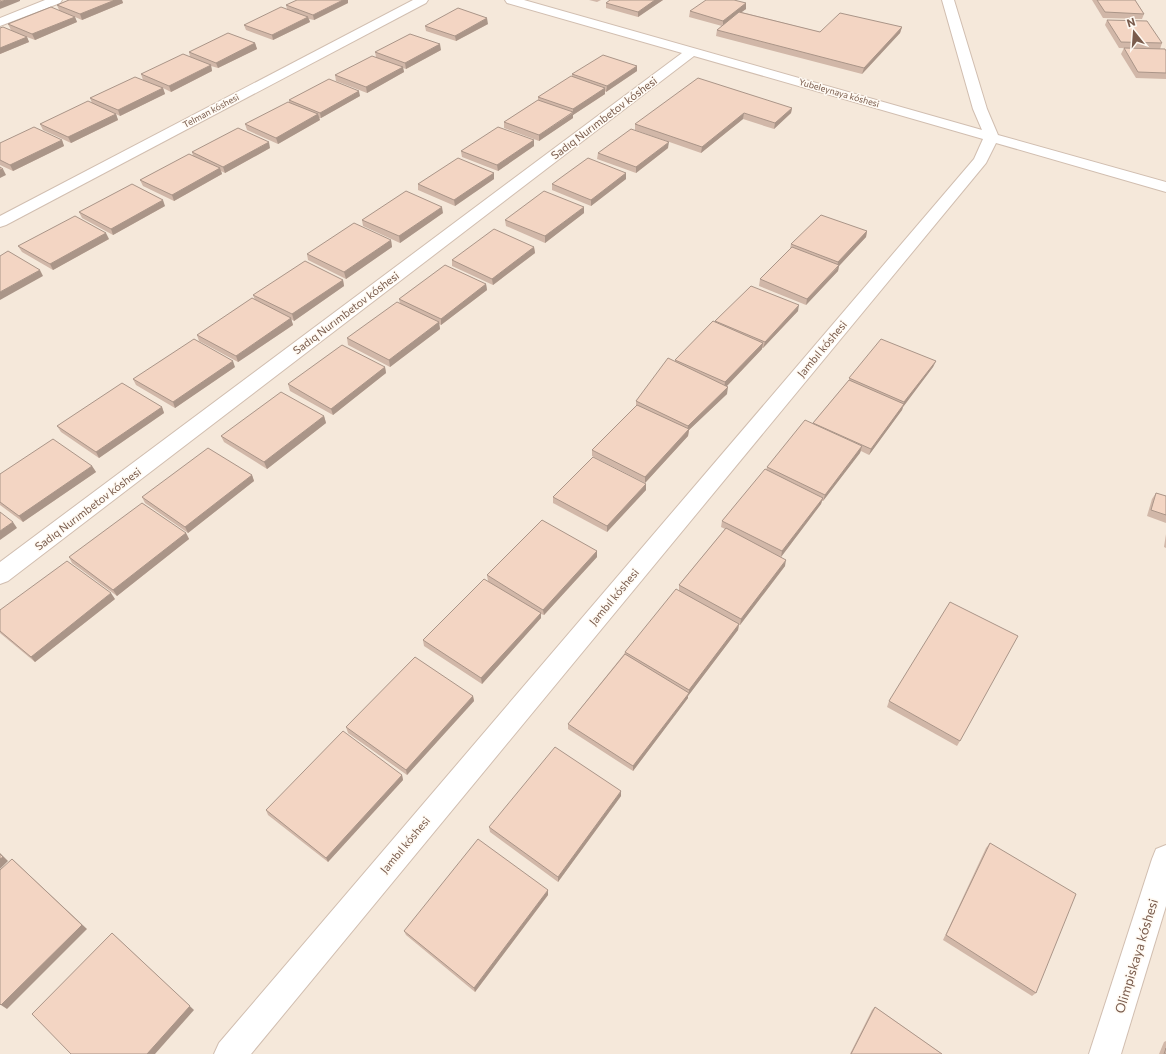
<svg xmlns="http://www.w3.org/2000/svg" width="1166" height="1054" viewBox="0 0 1166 1054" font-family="Commissioner,sans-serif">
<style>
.residential{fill:#f5e8da}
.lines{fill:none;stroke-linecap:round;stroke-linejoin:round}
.minor-casing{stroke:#d1beb0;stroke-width:2}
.minor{fill:#fff;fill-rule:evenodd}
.wall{fill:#d1b7a8}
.shaded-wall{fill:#aa9588}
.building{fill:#f3d5c3;stroke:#aa9588}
.labels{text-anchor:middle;stroke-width:3;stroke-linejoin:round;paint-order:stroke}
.far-street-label{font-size:9px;fill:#7a5c4d;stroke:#fffaf3}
.street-label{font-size:11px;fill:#7a5c4d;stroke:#fffaf3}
.near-street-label{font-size:13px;fill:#7a5c4d;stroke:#fffaf3}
</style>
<rect width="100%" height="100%" fill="#fdf6ec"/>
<rect class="residential" x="0" y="0" width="1166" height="1054"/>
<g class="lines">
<defs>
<g id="minor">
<path d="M45,0H62L60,3L0,26V18Z"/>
<path d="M413,0H428L426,3L6,225L0,227V216Z"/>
<path d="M505,0H524L982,130L973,109L942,0H954L987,109L998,135L1166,182V192L996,143L986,163L251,1054H214L219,1043L974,159L983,139L694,56L8,581L0,584V562L682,53L507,3Z"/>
<path d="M1166,845V906L1121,1054H1089L1152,859L1156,849Z"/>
</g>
</defs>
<use href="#minor" class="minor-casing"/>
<use href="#minor" class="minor"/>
</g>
<g class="wall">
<path d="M69,0H122L123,3L82,20L75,17L77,22L35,40L27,37L29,42L0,54V28L11,30L8,24L59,10L57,5Z"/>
<path d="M589,0H601L597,2Z"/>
<path d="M610,0H663L638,17L606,8V3Z"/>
<path d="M1092,0H1135L1144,14L1142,19L1103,18Z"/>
<path d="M348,3L314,20L309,19L310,22L273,40L246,30L244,25L287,9L286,5Z"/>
<path d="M746,3V9L741,12L820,32L902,27L900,33L862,74L716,36L717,30L722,26L689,17L690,11Z"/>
<path d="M1107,20L1162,43L1160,49L1119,48L1105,25Z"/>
<path d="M488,24L456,41L426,31L425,26Z"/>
<path d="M255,43L257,49L218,68L211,66L212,71L171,92L163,88L165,94L120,116L116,114L118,120L71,143L43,130L40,124L92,103L90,98L143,80L141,74L190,57L189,52Z"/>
<path d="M1124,48L1166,51V79L1136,78L1121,54Z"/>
<path d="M441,50L406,69L403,68L404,72L367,93L336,81L335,75L376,57L375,52Z"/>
<path d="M637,66V71L606,92L605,91V94L573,115V118L539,141L504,128V122L538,100V97L572,77V74Z"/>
<path d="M360,96L321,118H319L320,120L278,144L247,130L245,124L289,103V100Z"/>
<path d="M792,108L791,113L774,129L743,119L701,153L635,130V124Z"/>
<path d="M62,140L64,146L13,171L0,165V143Z"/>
<path d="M534,140V146L498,171L462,157L461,151Z"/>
<path d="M270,148L225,173L221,171L222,174L174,201L143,186L140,180L193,156L192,152Z"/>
<path d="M668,148L636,173L597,159L598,153Z"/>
<path d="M626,173V179L591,206L552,190V184Z"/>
<path d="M494,179L455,206L418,190V184Z"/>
<path d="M165,206L113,235L82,218L79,212Z"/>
<path d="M443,213L400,243L363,226L362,220Z"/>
<path d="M584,213L545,243L506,226L505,220Z"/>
<path d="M867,231L866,237L839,266L838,271L806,305L759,286L760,279L790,249L791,244Z"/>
<path d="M109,239L53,270L22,252L18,246Z"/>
<path d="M391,240L392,247L346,279L308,260L307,254Z"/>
<path d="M534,247L535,253L493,285L452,266V260Z"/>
<path d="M343,280L344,286L294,321L291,319L293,325L238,362L199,341L197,335L255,300L253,295Z"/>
<path d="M486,284L487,290L441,325L439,324L440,329L390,367L348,345L347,338L400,304L399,299Z"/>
<path d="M798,311L763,348H762V349L726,387L727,394L689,430L688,436L645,483L592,456V450L636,406V401L675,361V360L715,322V321Z"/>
<path d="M936,361L933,367L903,407L902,410L869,455L861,451L823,501H822L821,504L781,557L785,566L740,625H739L738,630L688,696V698L633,771L568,729V724L624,654L625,652L679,591V585L725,529L721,527L722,521L766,470L767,467L813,424V423L849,380V378Z"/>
<path d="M235,367L175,408L136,385L133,379Z"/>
<path d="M385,367L386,373L333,415L290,391L288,384Z"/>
<path d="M162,407L164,413L99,458L61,432L57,426Z"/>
<path d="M324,416L326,423L267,469L224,442L221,436Z"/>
<path d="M92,466L96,472L23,522L0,505V474Z"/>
<path d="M252,475L254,481L188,533L145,503L142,497Z"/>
<path d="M646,490L607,532L553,503V497Z"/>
<path d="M1156,493L1166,496V523L1147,516L1152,499Z"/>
<path d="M186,533L189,539L117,596L72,563L69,557Z"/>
<path d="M1166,534V548L1164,547Z"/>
<path d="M597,551V557L544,615L541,614V618L482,684L424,646L423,640L488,581L487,575Z"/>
<path d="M115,599L35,662L0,633V610Z"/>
<path d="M473,696L474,701L407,775L348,733L346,727Z"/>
<path d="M889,701L960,741L957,746L887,707Z"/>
<path d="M402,775L403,780L328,862L268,815L266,810Z"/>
<path d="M621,796L558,882L490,832L489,827Z"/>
<path d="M990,843L1036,993L1032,996L943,940L986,848Z"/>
<path d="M548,895L475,992L406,935L404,931Z"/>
<path d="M875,1007L942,1054H850L872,1010Z"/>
<path d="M1166,1041V1054H1159L1164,1042Z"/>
</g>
<g class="shaded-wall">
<path d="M6,0H20V1L0,9V2Z"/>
<path d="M115,0H122L123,3L82,20L80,14Z"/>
<path d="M343,0H348V3L314,20L313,15Z"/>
<path d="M655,0H663L638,17V12Z"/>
<path d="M746,3V9L723,26V21Z"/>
<path d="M75,17L77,22L35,40L32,34Z"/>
<path d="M308,17L310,22L273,40L272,35Z"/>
<path d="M487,18L488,24L456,41L455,36Z"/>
<path d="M902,27L900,33L862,74L864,68Z"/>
<path d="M27,37L29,42L0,54V48Z"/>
<path d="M255,43L257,49L218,68L216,63Z"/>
<path d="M440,44L441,50L406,69L405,63Z"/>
<path d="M211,65L212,71L171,92L169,86Z"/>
<path d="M637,66V71L606,92L607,86Z"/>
<path d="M403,67L404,72L367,93L366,87Z"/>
<path d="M163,88L165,94L120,116L118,110Z"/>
<path d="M605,88V94L573,115V118L539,141V135L573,113V109Z"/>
<path d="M359,91L360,96L321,118L320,113Z"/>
<path d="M792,108L791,113L774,129L775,123Z"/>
<path d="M744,113L743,119L701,153L702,147Z"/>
<path d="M116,114L118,120L71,143L68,137Z"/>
<path d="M318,114L320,120L278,144L276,138Z"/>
<path d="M62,140L64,146L13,171L10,165Z"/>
<path d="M534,140V146L498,171L497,165Z"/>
<path d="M269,142L270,148L225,173L223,167Z"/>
<path d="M669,142L668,148L636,173V167Z"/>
<path d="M220,168L222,174L174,201L172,195Z"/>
<path d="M3,169L6,175L0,178V170Z"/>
<path d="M494,173V179L455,206L454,200Z"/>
<path d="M626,173V179L591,206V200Z"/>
<path d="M163,200L165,206L113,235L111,229Z"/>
<path d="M442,207L443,213L400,243L399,236Z"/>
<path d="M584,207V213L545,243V236Z"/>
<path d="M867,231L866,237L839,266L838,271L806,305L807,299L837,268L838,262Z"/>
<path d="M106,233L109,239L53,270L50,264Z"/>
<path d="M391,240L392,247L346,279L344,272Z"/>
<path d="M534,247L535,253L493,285L492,279Z"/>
<path d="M40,270L43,276L0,300V292Z"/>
<path d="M343,280L344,286L294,321L292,314Z"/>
<path d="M486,284L487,290L441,325V319Z"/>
<path d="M799,305L798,311L763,348L765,342Z"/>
<path d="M291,318L293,325L238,362L236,356Z"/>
<path d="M439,322L440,329L390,367L389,360Z"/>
<path d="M763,343L762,349L724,389L725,382Z"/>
<path d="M233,361L235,367L175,408L173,402Z"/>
<path d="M936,361L933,367L903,407L902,410L869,455L871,449L903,405L904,402Z"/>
<path d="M385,367L386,373L333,415L331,409Z"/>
<path d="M728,387L727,394L689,430L688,436L645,483V477L687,431L688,426Z"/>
<path d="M162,407L164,413L99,458L96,452Z"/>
<path d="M324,416L326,423L267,469L264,462Z"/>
<path d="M862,446L860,453L823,501L825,495Z"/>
<path d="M92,466L96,472L23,522L19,516Z"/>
<path d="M252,475L254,481L188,533L185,527Z"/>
<path d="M646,484V490L607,532V526Z"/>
<path d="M823,498L821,504L781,557L782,551Z"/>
<path d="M13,522L17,528L0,540V531Z"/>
<path d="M186,533L189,539L117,596L113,590Z"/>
<path d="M597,551V557L544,615L543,610Z"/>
<path d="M786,560L785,566L740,625L741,619Z"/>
<path d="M111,593L115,599L35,662L31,657Z"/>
<path d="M541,613V618L482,684L481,678Z"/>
<path d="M739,624L738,630L688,696V698L633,771V766L689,693V690Z"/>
<path d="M473,696L474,701L407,775L406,770Z"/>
<path d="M402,775L403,780L328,862L326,858Z"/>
<path d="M621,791V796L558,882V877Z"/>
<path d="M0,853L8,861L0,869Z"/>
<path d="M12,859L87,929L7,1009L1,1005Z"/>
<path d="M548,890V895L475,992L474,988Z"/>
<path d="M112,933L194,1010L155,1054H147Z"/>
</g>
<g class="building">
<path d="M0,0H6L0,2Z"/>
<path d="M69,0H115L80,14L57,5Z"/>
<path d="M297,0H343L313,15L286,5Z"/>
<path d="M610,0H655L638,12L606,3Z"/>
<path d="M706,0H734L746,3L723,21L690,11Z"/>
<path d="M1097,0H1135L1144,14L1105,12Z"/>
<path d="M51,7L75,17L32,34L8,24Z"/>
<path d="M281,7L308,17L272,35L244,25Z"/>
<path d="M458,8L487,18L455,36L425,26Z"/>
<path d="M739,12L820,32L840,13L902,27L864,68L717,30Z"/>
<path d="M1107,20L1147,21L1162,43L1121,42Z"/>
<path d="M3,27L27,37L0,48V28Z"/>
<path d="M228,33L255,43L216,63L189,52Z"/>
<path d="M410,34L440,44L405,63L375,52Z"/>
<path d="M1124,48L1165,49L1166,51V73L1138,72Z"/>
<path d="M183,54L211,65L169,86L141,74Z"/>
<path d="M603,55L637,66L607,86L572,74Z"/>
<path d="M372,56L403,67L366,87L335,75Z"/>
<path d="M571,76L605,88L573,109L538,97Z"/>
<path d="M135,77L163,88L118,110L90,98Z"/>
<path d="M698,78L792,108L775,123L744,113L702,147L635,124Z"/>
<path d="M329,79L359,91L320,113L289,100Z"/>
<path d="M538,100L573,112L539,135L504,122Z"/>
<path d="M88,101L116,114L68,137L40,124Z"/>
<path d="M288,102L318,114L276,138L245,124Z"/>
<path d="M34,127L62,140L10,165L0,160V143Z"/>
<path d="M498,127L534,140L497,165L461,151Z"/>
<path d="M238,128L269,142L223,167L192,152Z"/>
<path d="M631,129L669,142L636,167L598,153Z"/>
<path d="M189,154L220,168L172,195L140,180Z"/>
<path d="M458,158L494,173L454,200L418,184Z"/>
<path d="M588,158L626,173L591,200L552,184Z"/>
<path d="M0,167L3,169L0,170Z"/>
<path d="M132,184L163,200L111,229L79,212Z"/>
<path d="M406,191L442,207L399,236L362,220Z"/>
<path d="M544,191L584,207L545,236L505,220Z"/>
<path d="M821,215L867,231L838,262L791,244Z"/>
<path d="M75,216L106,233L50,264L18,246Z"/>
<path d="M354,223L391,240L344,272L307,254Z"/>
<path d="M494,229L534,247L492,279L452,260Z"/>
<path d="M792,247L839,265L807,299L760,279Z"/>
<path d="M8,251L40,270L0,292V256Z"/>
<path d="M305,261L343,280L292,314L253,295Z"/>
<path d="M445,265L486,284L441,319L399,299Z"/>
<path d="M751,286L799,305L765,342L715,321Z"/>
<path d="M252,298L291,318L236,356L197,335Z"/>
<path d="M397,302L439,322L389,360L347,338Z"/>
<path d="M713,321L763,343L725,382L675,360Z"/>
<path d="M194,339L233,361L173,402L133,379Z"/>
<path d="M881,339L936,361L904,402L849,378Z"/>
<path d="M342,345L385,367L331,409L288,384Z"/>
<path d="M668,358L728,387L688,426L636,401Z"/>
<path d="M849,380L904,404L871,449L813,423Z"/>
<path d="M122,383L162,407L96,452L57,426Z"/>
<path d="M281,392L324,416L264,462L221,436Z"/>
<path d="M637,405L689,429L645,477L592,450Z"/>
<path d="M805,420L862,446L825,495L767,467Z"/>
<path d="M53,439L92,466L19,516L0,502V474Z"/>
<path d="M208,448L252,475L185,527L142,497Z"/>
<path d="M593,457L646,484L607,526L553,497Z"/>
<path d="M765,469L823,498L782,551L722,521Z"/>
<path d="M1156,493L1166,496V515L1151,510Z"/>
<path d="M142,503L186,533L113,590L69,557Z"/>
<path d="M0,512L13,522L0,531Z"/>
<path d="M542,520L597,551L543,610L487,575Z"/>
<path d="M726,528L786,560L741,619L679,585Z"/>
<path d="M67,561L111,593L31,657L0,631V610Z"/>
<path d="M484,579L541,613L481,678L423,640Z"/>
<path d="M676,589L739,624L689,690L625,652Z"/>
<path d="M950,602L1018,636L960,741L889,701Z"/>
<path d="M625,654L689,693L633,766L568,724Z"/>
<path d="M415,657L473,696L406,770L346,727Z"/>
<path d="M343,731L402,775L326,858L266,810Z"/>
<path d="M555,747L621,791L558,877L489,827Z"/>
<path d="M478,839L548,890L474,988L404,931Z"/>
<path d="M990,843L1076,894L1036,993L946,935Z"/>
<path d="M0,854L3,857L0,859Z"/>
<path d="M12,859L82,925L1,1005L0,1004V870Z"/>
<path d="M112,933L190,1006L147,1054H71L32,1014Z"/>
<path d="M875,1007L942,1054H851Z"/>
<path d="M1166,1048V1054H1164Z"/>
</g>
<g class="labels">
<g class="far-street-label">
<text transform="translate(839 93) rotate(16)" y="3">Yubeleynaya kóshesi</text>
<text transform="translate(211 111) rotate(-28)" y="3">Telman kóshesi</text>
</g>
<g class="street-label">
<text transform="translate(604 118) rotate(-37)" y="4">Sadıq Nurımbetov kóshesi</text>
<text transform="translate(346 313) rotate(-37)" y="4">Sadıq Nurımbetov kóshesi</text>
<text transform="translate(822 349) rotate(-50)" y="4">Jambıl kóshesi</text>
<text transform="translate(88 509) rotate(-37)" y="4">Sadıq Nurımbetov kóshesi</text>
<text transform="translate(614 597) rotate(-50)" y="4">Jambıl kóshesi</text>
<text transform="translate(405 845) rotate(-50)" y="4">Jambıl kóshesi</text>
</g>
<g class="near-street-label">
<text transform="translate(1136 956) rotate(-73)" y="5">Olimpiskaya kóshesi</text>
</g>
</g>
<g transform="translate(1134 32) rotate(343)" stroke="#fffaf3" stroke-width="3" paint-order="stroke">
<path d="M0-3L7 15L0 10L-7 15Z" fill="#7a5c4d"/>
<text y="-6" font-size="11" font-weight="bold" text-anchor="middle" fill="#7a5c4d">N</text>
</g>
</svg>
